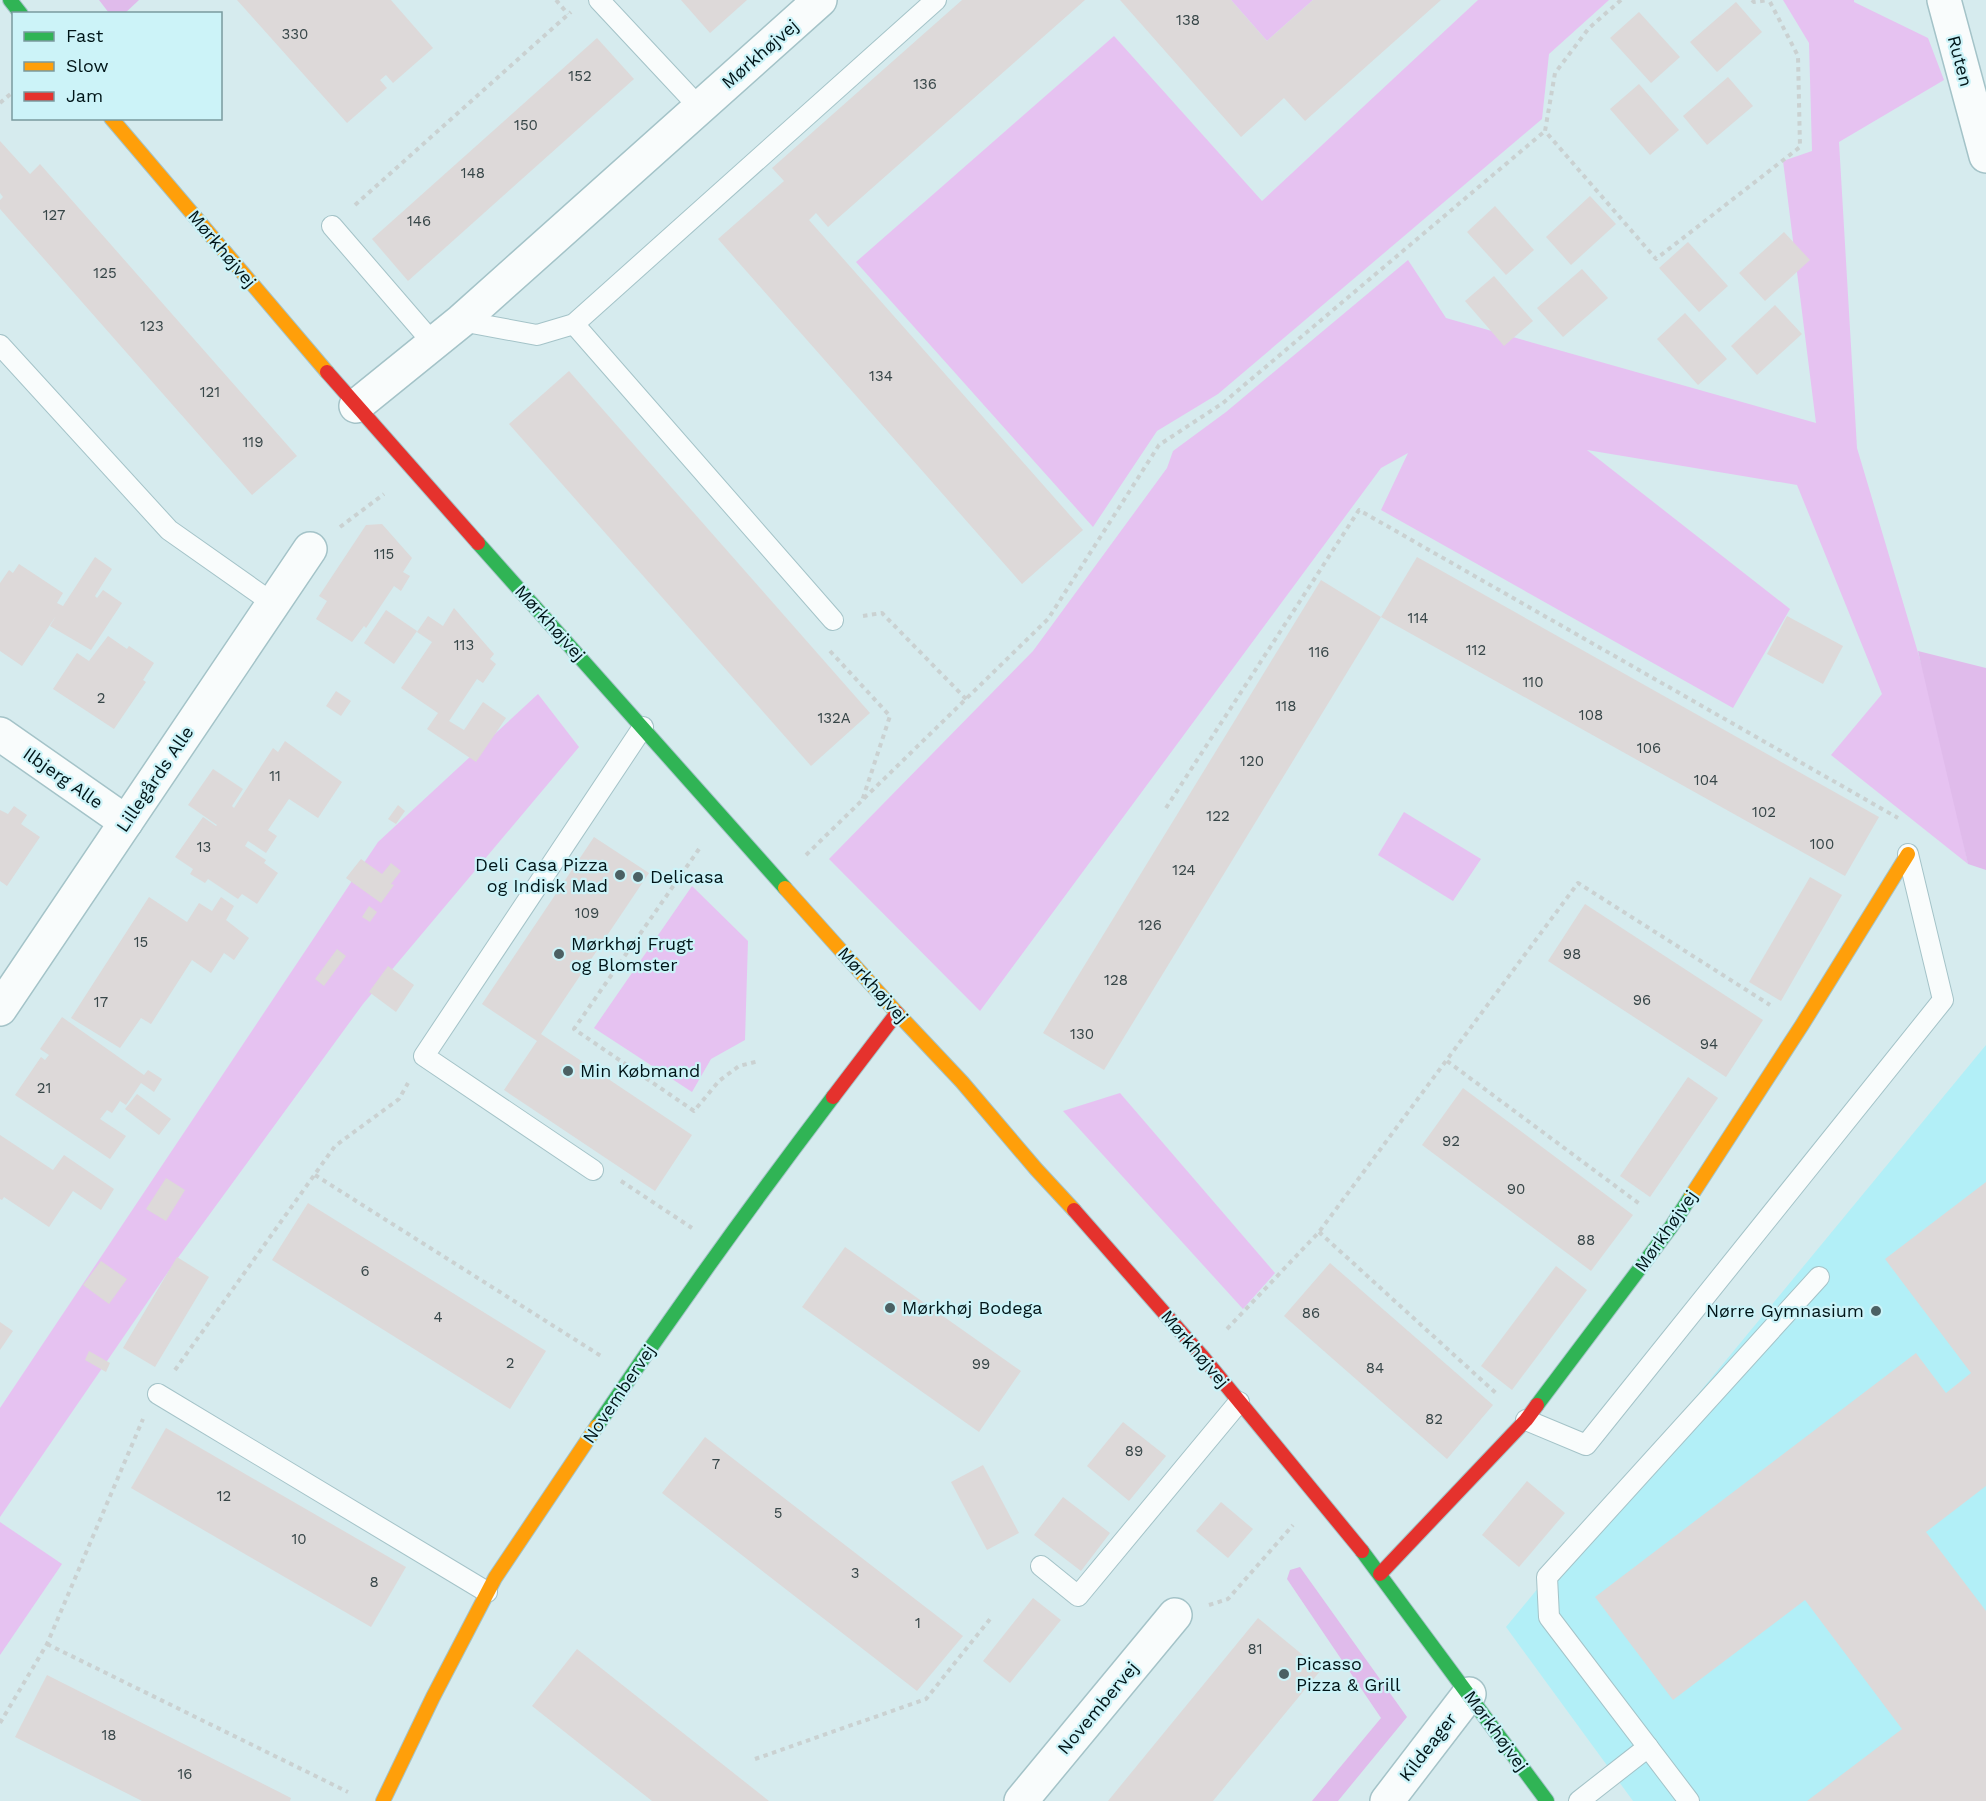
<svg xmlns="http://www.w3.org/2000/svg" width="1986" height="1801" viewBox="0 0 1986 1801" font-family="'Work Sans',sans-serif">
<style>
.built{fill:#b2eff7}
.green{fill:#e6c2f1}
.forest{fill:#e0bbeb}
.building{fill:#ddd9d9}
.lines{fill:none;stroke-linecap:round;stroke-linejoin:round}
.lane-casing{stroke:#a4c3c8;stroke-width:22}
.street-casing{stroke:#a4c3c8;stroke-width:36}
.fast-casing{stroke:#a4c3c8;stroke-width:16}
.slow-casing{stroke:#a4c3c8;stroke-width:16}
.jam-casing{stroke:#a4c3c8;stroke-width:16}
.path{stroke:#cad1d1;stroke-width:4;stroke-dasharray:4.5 4.5;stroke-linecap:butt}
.lane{stroke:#f9fcfc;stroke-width:20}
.street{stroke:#f9fcfc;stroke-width:33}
.fast{stroke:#30b455;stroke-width:14}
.slow{stroke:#ff9f0a;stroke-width:14}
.jam{stroke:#e5322d;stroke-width:14}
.poi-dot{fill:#4b6063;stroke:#ccf3f8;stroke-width:2}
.labels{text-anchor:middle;stroke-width:4.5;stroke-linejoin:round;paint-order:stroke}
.number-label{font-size:15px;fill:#374648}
.street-label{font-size:18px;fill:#001518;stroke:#ccf3f8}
.poi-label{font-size:18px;fill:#001518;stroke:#ccf3f8;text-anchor:start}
</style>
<rect width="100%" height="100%" fill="#d6ebee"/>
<path class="built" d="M1986,1045V1801H1633L1506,1627Z"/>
<g class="green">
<path d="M1231,0H1313L1267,41Z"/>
<path d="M1478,0H1609L1549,54L1542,119L1218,394L1157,431L1093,527L856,262L1114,36L1262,201Z"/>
<path d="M1783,0H1854V2L1928,38L1944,80L1839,142L1857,448L1939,723L1968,864L1831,755L1882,694L1797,485L1587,450L1790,609L1733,708L1381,510L1408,453L1381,468L980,1011L829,859L1033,651L1167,468L1173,451L1226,412L1408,260L1446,318L1816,423L1783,161L1812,151L1809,43Z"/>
<path d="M538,694L579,747L363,1004L177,1259L0,1517V1408L378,842Z"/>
<path d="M1404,812L1481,859L1453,901L1378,855Z"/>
<path d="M692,886L748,941L745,1040L711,1059L692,1092L594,1028Z"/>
<path d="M1120,1093L1275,1273L1243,1309L1063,1111Z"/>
<path d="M0,1522L62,1564L0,1655Z"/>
</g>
<g class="forest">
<path d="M99,0H139L124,14L109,13Z"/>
<path d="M1918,651L1986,668V870L1968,864Z"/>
<path d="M1300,1567L1407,1717L1338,1801H1312L1381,1718L1287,1579L1290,1570Z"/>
</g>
<g class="building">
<path d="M237,0H391L433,48L393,83L386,75L380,80L387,88L347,123Z"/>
<path d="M681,0H747L710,33Z"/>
<path d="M962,0H1085L828,227L816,213L809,220L1083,530L1022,584L718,239L784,181L772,168Z"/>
<path d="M1120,0H1231L1267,41L1313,0H1441L1305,121L1284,98L1241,137Z"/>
<path d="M1736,2L1762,32L1717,72L1690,42Z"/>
<path d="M1639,12L1680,57L1651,83L1610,38Z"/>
<path d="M597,38L634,79L408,281L372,239Z"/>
<path d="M1728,77L1753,106L1707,145L1683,116Z"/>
<path d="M1639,84L1679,130L1650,155L1610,109Z"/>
<path d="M0,141L30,174L40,164L297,456L252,495L0,209V200L3,197L0,193Z"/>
<path d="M1590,196L1616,224L1571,265L1546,237Z"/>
<path d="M1495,206L1534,250L1506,275L1467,232Z"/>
<path d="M1784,232L1810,260L1765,301L1739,273Z"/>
<path d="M1688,242L1728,286L1699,312L1659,268Z"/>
<path d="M1582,269L1608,298L1563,337L1537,308Z"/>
<path d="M1494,276L1533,321L1504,346L1465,301Z"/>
<path d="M1775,305L1802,334L1757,375L1731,346Z"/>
<path d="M1685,313L1727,359L1698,385L1657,339Z"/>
<path d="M569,371L870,713L811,766L509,424Z"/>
<path d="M382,524L412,558L403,572L410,576L401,591L394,586L366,628L364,626L352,642L316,619L327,601L319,596L366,525Z"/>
<path d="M95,557L112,569L95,596L97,598L103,590L122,603L91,650L50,626L56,616L22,666L0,651V583L9,570L13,573L19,564L63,593L57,603L63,606Z"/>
<path d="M1417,557L1879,817L1845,876L1381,617Z"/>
<path d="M1321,580L1381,617L1104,1070L1043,1033Z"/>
<path d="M454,608L494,654L490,659L496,664L483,683L477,679L449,721L464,730L483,702L506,718L476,762L427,729L438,713L401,688L432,642L417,632L428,616L443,626Z"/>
<path d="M386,610L417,631L394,664L364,643Z"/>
<path d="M1787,616L1843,646L1823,684L1767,654Z"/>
<path d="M108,636L127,649L129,646L154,663L143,680L146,682L114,729L53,689L77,653L89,661Z"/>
<path d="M336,691L351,701L341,716L326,706Z"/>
<path d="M285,741L342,782L318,818L289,799L268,830L277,836L266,853L248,841L245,846L266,860L264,863L278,873L257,904L242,894L238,899L208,879L205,883L190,874L193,869L175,857L203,817L216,826L217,825L188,805L213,769L243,789L232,806L234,808L273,748L278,752Z"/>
<path d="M398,805L405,811L396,824L388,819Z"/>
<path d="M14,806L27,815L21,824L40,837L7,886L0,881V810L8,814Z"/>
<path d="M594,837L649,873L541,1034L692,1135L655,1191L504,1090L537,1041L482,1004Z"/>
<path d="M361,859L382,874L391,863L401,871L391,884L394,885L381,903L346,878Z"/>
<path d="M1810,877L1842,895L1781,1001L1749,982Z"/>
<path d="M149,897L187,922L199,903L212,911L221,897L234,906L226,920L249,938L234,960L224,953L211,973L192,960L151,1024L141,1018L120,1048L71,1018Z"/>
<path d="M1585,904L1763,1020L1726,1077L1548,961Z"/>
<path d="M369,906L377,912L370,922L362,917Z"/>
<path d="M337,949L346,956L324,986L315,979Z"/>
<path d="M388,966L414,985L396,1012L369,992Z"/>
<path d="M62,1017L144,1075L148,1070L162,1079L154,1092L141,1083L126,1105L120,1101L112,1113L107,1110L100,1119L126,1136L110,1159L15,1095L41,1057L45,1060L49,1055L40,1049Z"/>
<path d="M1688,1077L1718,1098L1650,1197L1620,1176Z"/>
<path d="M1463,1088L1633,1215L1591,1271L1422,1145Z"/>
<path d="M137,1094L171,1119L159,1135L125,1109Z"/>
<path d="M0,1135L53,1170L64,1155L114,1189L101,1210L73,1191L49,1227L4,1197L2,1200L0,1199Z"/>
<path d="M166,1178L185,1190L166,1221L146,1209Z"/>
<path d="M1986,1182V1486L1926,1532L1986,1611V1801H1807L1902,1729L1805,1600L1673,1700L1595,1597L1916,1353L1946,1393L1971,1373L1885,1259Z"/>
<path d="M308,1203L546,1351L510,1409L272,1260Z"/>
<path d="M845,1247L1021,1371L979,1432L802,1307Z"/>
<path d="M177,1257L209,1277L155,1367L123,1348Z"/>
<path d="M101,1261L127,1279L109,1304L83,1285Z"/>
<path d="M1330,1263L1493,1405L1447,1459L1284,1316Z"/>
<path d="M1556,1266L1587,1290L1512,1390L1481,1366Z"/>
<path d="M0,1322L13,1331L0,1350Z"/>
<path d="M89,1351L110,1363L106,1372L85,1360Z"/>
<path d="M1123,1422L1166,1456L1129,1501L1087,1466Z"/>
<path d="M166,1428L406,1567L371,1627L131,1488Z"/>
<path d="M705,1437L963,1636L917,1691L662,1493Z"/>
<path d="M983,1465L1019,1533L987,1550L951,1482Z"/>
<path d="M1527,1481L1565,1513L1519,1567L1482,1535Z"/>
<path d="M1063,1497L1110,1533L1081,1571L1034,1535Z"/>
<path d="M1221,1502L1253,1529L1228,1558L1196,1531Z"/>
<path d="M1033,1598L1061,1620L1010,1683L983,1661Z"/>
<path d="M1258,1618L1321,1670L1213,1801H1108Z"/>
<path d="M577,1649L769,1801H652L532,1706Z"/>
<path d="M47,1675L291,1798L290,1801H142L15,1737Z"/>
</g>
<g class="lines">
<defs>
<g id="lane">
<path d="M599,0L699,107"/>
<path d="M332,226L433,343"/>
<path d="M461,321L537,335L574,324L936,0"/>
<path d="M574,324L833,620"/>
<path d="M0,345L169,530L274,604"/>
<path d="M593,1170L424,1056L643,727"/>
<path d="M158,1394L487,1592"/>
<path d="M1526,1420L1586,1445L1943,1000L1908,854"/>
<path d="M1041,1566L1078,1596L1239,1402"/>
<path d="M1579,1801L1648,1747"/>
<path d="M1689,1801L1549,1617L1547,1577L1819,1277"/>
</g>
<g id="street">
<path d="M1944,0L1986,156"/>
<path d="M356,406L461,321L820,0"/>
<path d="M0,734L126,822"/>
<path d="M0,1009L310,549"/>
<path d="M1021,1801L1175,1615"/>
<path d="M1387,1801L1469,1694"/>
</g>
<g id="fast">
<path d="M10,0L21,14"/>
<path d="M478,543L785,888"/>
<path d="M1537,1405L1671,1227L1691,1196"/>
<path d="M597,1426C672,1315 751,1205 833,1097"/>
<path d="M1362,1551L1547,1801"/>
</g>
<g id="slow">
<path d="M111,118L327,372"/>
<path d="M785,888L897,1013L962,1082L1036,1169L1074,1210"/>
<path d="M1691,1196L1802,1025L1908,854"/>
<path d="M383,1801L433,1697L495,1578L597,1426"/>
</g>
<g id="jam">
<path d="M327,372L478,543"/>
<path d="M833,1097L897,1013"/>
<path d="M1074,1210L1202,1356L1362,1551"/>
<path d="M1380,1574L1526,1420L1537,1405"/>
</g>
</defs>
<use href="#lane" class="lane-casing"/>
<use href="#street" class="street-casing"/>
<use href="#fast" class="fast-casing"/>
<use href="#slow" class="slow-casing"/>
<use href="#jam" class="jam-casing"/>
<g class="path">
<path d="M556,0L568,14"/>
<path d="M1621,0L1589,28L1555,73L1545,131L1656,259L1800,147L1798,56L1769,0"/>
<path d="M1752,0L1754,2L1769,0"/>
<path d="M0,103L14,91"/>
<path d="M355,205L571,12"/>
<path d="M340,527L384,494"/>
<path d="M863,616L882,613L967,700"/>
<path d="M830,651L890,716L862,801"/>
<path d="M1166,808L1359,510L1898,818"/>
<path d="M699,849L574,1029L694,1111L719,1081L739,1066L759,1061"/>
<path d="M806,855L1048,619L1159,445L1223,403L1545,131"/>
<path d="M1447,1061L1641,1205"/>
<path d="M315,1175L601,1356"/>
<path d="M621,1181L692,1228"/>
<path d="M1319,1232L1498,1395"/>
<path d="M1227,1329L1319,1232L1578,883L1770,1005"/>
<path d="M175,1370L335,1146L399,1099L408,1083"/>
<path d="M1209,1605L1228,1599L1293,1525"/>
<path d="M47,1644L348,1792"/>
<path d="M0,1723L47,1644L143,1419"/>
<path d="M755,1759L926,1699L990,1619"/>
</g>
<use href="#lane" class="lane"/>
<use href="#street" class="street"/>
<use href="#fast" class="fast"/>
<use href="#slow" class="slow"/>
<use href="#jam" class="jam"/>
</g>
<g class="poi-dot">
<circle cx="620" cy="875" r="6"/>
<circle cx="638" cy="877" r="6"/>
<circle cx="559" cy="954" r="6"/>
<circle cx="568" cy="1071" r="6"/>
<circle cx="890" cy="1308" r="6"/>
<circle cx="1876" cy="1311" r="6"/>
<circle cx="1284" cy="1674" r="6"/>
</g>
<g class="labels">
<g class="number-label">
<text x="1188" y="25">138</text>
<text x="295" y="39">330</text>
<text x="580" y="81">152</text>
<text x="925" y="89">136</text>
<text x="526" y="130">150</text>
<text x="473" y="178">148</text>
<text x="54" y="220">127</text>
<text x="419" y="226">146</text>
<text x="105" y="278">125</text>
<text x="152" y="331">123</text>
<text x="881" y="381">134</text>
<text x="210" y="397">121</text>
<text x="253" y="447">119</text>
<text x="384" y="559">115</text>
<text x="1418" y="623">114</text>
<text x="464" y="650">113</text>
<text x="1476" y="655">112</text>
<text x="1319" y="657">116</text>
<text x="1533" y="687">110</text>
<text x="101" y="703">2</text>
<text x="1286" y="711">118</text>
<text x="1591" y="720">108</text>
<text x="834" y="723">132A</text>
<text x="1649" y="753">106</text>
<text x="1252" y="766">120</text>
<text x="275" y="781">11</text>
<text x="1706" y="785">104</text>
<text x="1764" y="817">102</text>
<text x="1218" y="821">122</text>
<text x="1822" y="849">100</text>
<text x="204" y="852">13</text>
<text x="1184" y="875">124</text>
<text x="587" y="918">109</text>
<text x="1150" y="930">126</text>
<text x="141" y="947">15</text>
<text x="1572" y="959">98</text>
<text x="1116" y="985">128</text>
<text x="1642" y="1005">96</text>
<text x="101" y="1007">17</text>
<text x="1082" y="1039">130</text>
<text x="1709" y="1049">94</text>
<text x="44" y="1093">21</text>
<text x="1451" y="1146">92</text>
<text x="1516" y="1194">90</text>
<text x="1586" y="1245">88</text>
<text x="365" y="1276">6</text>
<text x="1311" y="1318">86</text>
<text x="438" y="1322">4</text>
<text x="510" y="1368">2</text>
<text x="981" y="1369">99</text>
<text x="1375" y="1373">84</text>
<text x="1434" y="1424">82</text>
<text x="1134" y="1456">89</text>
<text x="716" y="1469">7</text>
<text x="224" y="1501">12</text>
<text x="778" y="1518">5</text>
<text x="299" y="1544">10</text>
<text x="855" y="1578">3</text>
<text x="374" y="1587">8</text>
<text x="918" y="1628">1</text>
<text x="1255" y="1654">81</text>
<text x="109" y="1740">18</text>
<text x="185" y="1779">16</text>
</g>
<g class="street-label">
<text transform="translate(760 54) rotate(-41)" y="6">Mørkhøjvej</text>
<text transform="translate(1960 61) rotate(75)" y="6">Ruten</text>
<text transform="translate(222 249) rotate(50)" y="6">Mørkhøjvej</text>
<text transform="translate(550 623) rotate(48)" y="6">Mørkhøjvej</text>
<text transform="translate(63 778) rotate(35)" y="6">Ilbjerg Alle</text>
<text transform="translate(155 779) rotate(-56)" y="6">Lillegårds Alle</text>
<text transform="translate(873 985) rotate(48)" y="6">Mørkhøjvej</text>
<text transform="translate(1666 1231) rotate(-55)" y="6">Mørkhøjvej</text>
<text transform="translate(1195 1349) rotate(50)" y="6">Mørkhøjvej</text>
<text transform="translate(619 1394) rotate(-56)" y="6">Novembervej</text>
<text transform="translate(1098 1708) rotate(-50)" y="6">Novembervej</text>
<text transform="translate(1496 1731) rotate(54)" y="6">Mørkhøjvej</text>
<text transform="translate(1428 1747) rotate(-52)" y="6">Kildeager</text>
</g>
<g class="poi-label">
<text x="608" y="871" text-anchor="end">Deli Casa Pizza<tspan x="608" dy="21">og Indisk Mad</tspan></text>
<text x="650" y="883">Delicasa</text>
<text x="571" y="950">Mørkhøj Frugt<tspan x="571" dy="21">og Blomster</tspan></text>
<text x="580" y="1077">Min Købmand</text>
<text x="902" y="1314">Mørkhøj Bodega</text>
<text x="1864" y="1317" text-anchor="end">Nørre Gymnasium</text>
<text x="1296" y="1670">Picasso<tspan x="1296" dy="21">Pizza &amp; Grill</tspan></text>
</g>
</g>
<rect x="12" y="12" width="210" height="108" fill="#ccf3f8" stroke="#7a9a9e" stroke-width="1.5"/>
<rect x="24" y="32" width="30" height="9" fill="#30b455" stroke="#7a9a9e" stroke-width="1.5"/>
<text x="66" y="42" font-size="18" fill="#001518">Fast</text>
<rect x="24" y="62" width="30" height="9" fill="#ff9f0a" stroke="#7a9a9e" stroke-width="1.5"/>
<text x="66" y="72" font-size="18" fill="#001518">Slow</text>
<rect x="24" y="92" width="30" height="9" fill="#e5322d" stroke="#7a9a9e" stroke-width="1.5"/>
<text x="66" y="102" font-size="18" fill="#001518">Jam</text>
</svg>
